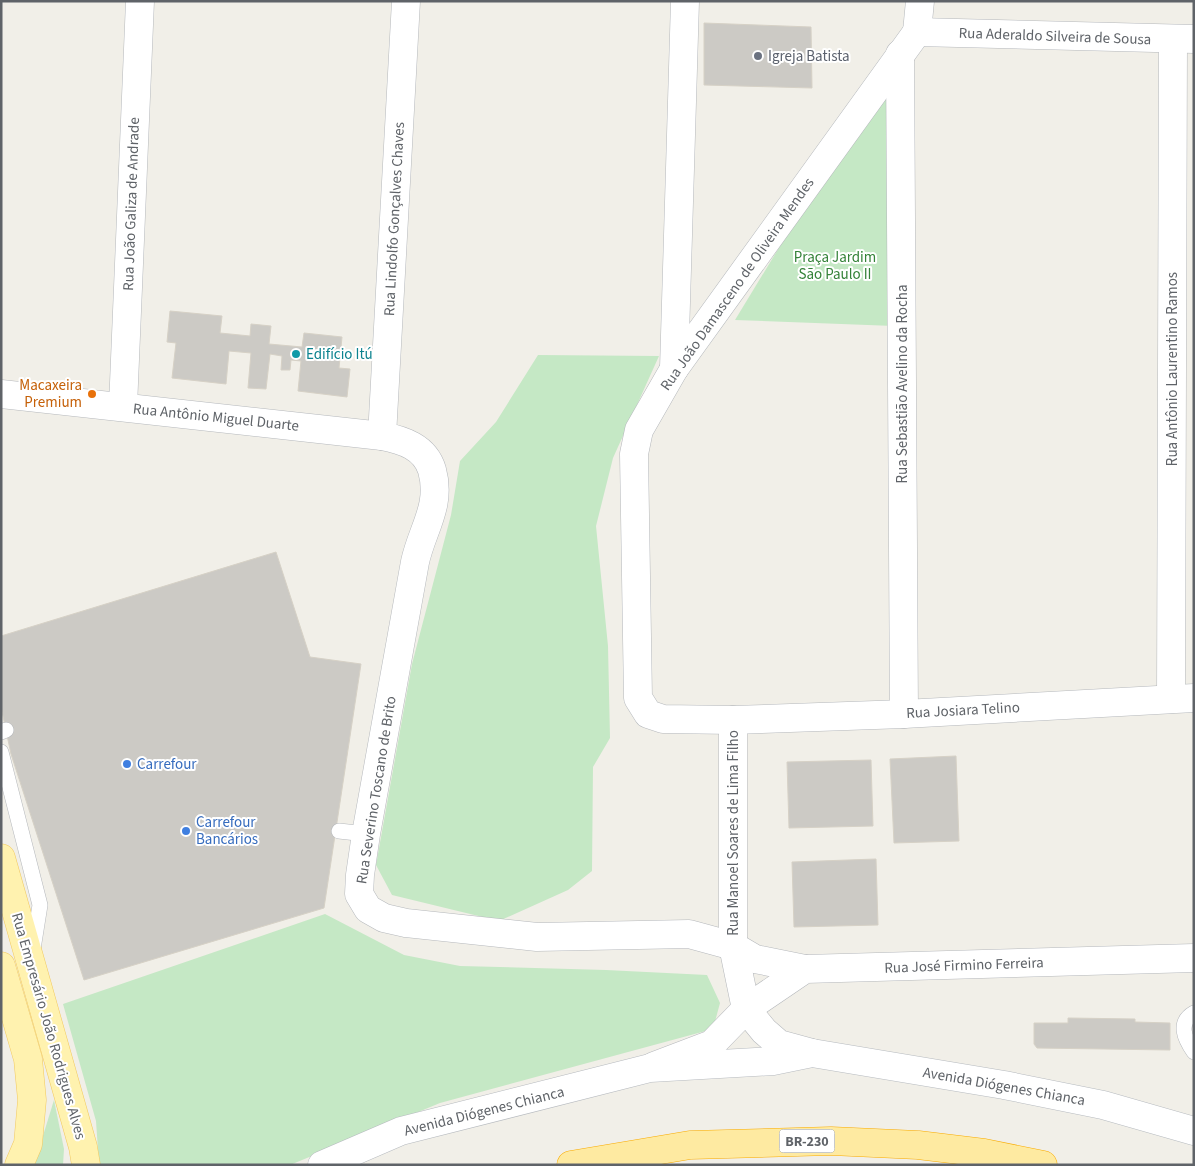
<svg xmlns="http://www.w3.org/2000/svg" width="1195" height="1166" viewBox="0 0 1195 1166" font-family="'Source Sans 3',sans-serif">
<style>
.green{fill:#c5e8c5}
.building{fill:#cccac5;stroke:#d6d1c6}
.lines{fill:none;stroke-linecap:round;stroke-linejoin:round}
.service-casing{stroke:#b5b8bc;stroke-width:16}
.minor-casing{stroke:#b5b8bc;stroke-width:29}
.tertiary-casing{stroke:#b5b8bc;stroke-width:29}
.secondary-casing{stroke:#b6babf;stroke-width:29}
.primary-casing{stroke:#f2c960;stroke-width:29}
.trunk-casing{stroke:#f9ab00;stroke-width:29}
.service{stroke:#fff;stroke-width:15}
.minor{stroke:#fff;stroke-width:28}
.tertiary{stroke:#fff;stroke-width:28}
.secondary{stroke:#fff;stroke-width:28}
.primary{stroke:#fff2af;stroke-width:28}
.trunk{stroke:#feeaa1;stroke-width:28}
.worship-dot{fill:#6b7280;stroke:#fff;stroke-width:2}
.culture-dot{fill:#0f9aa8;stroke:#fff;stroke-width:2}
.food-dot{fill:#e8710a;stroke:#fff;stroke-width:2}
.shop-dot{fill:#3f7fe0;stroke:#fff;stroke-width:2}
.labels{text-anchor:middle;stroke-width:4;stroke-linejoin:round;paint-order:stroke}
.shield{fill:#fff;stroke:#8f9295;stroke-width:1}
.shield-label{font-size:14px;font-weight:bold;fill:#5f6368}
.street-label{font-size:15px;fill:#5f6368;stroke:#fff}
.worship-label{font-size:15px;fill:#5b616d;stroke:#fff;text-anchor:start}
.park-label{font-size:15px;fill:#348238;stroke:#fff}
.culture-label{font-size:15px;fill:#0d838f;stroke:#fff;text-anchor:start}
.food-label{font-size:15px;fill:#c56008;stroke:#fff;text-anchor:end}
.shop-label{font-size:15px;fill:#366cbe;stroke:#fff;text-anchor:start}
</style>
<rect width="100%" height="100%" fill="#f1efe8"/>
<g class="green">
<path d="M889,91L894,326L735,320L805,205Z"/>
<path d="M538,355L659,356L613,458L596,526L608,646L610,738L593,767L592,871L568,890L499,921L392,895L376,865L412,664L451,515L460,461L496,422Z"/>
<path d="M325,914L404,955L460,966L606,970L707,975L720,1003L713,1029L440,1103L290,1165H99L96,1121L63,1004Z"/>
<path d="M54,1100L64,1149L63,1165H34Z"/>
</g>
<g class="building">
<path d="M704,23L811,27L812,88L704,85Z"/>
<path d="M170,311L222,316L220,333L250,336L251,324L271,326L269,344L302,347L304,333L342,337L339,368L350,369L347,397L298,391L301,361L291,360L290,370H281L282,356L270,354L266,389L248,388L251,353L229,351L226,384L172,378L176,343L167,342Z"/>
<path d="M276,552L310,657L361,664L324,908L84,980L11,754L1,707V636Z"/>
<path d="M956,756L959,841L894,843L890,759Z"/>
<path d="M871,760L873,826L789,828L787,762Z"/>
<path d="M876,859L878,925L794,927L792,862Z"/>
<path d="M1068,1018L1135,1019V1022L1170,1023V1050L1037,1048L1034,1044V1023H1068Z"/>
</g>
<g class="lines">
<defs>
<g id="service">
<path d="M1,732L6,730"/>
<path d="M1,752L40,905L33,949"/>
<path d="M339,831L366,834"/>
<path d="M1194,1013C1177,1023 1185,1039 1194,1052"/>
</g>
<g id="minor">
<path d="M900,54L904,714"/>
<path d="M1,394L382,436"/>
<path d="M123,407L140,1"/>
<path d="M1171,699L1173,39"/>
</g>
<g id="tertiary">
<path d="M406,1L382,436C403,440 425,447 432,470C442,506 422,529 415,562C398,652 383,743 366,834L360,875L359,894L368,909L384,918L406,923L537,937L689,934L733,946L755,959L805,969"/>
<path d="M917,32L674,369L639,430L634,454L638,698L648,714L663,719L733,720L904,714L1194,698"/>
<path d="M917,32L1194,39"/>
<path d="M917,32L920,1"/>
<path d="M674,369L685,1"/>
<path d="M733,720V946L746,1009L764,1031L779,1044L812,1053"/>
<path d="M654,1066L712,1044L746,1009L805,969L1194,958"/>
</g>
<path id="secondary" d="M322,1165L401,1131L650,1068L773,1061L812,1053L1004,1085L1103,1105L1194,1131"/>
<g id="primary">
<path d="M1,858L83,1147L86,1165"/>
<path d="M1,966L28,1059L32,1100L28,1144L19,1165"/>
</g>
<path id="trunk" d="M571,1165L690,1145L831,1141L918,1145L984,1153L1043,1165"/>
</defs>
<use href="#service" class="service-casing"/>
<use href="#minor" class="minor-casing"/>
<use href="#tertiary" class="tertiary-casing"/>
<use href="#secondary" class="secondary-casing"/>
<use href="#primary" class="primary-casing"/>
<use href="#trunk" class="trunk-casing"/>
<use href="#service" class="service"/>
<use href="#minor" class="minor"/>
<use href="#tertiary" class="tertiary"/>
<use href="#secondary" class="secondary"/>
<use href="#primary" class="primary"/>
<use href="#trunk" class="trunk"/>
</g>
<circle class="worship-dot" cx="758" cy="56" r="5"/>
<circle class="culture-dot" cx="296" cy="354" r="5"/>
<circle class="food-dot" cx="92" cy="394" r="5"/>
<g class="shop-dot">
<circle cx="127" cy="764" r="5"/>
<circle cx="186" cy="831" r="5"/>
</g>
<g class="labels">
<rect class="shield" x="779.5" y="1129.5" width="55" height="23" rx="4"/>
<g class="shield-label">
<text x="807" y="1146">BR-230</text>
</g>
<g class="street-label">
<text transform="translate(1055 36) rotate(2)" y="5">Rua Aderaldo Silveira de Sousa</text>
<text transform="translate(131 204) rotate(-88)" y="5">Rua João Galiza de Andrade</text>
<text transform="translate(394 219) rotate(-87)" y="5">Rua Lindolfo Gonçalves Chaves</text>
<text transform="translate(737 284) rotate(-55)" y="5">Rua João Damasceno de Oliveira Mendes</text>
<text transform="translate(1172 369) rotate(-90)" y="5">Rua Antônio Laurentino Ramos</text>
<text transform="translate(902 384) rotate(-90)" y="5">Rua Sebastião Avelino da Rocha</text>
<text transform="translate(216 417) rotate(6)" y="5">Rua Antônio Miguel Duarte</text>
<text transform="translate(963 710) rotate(-3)" y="5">Rua Josiara Telino</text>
<text transform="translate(376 790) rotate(-81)" y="5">Rua Severino Toscano de Brito</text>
<text transform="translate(733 833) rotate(-90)" y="5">Rua Manoel Soares de Lima Filho</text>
<text transform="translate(964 965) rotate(-2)" y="5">Rua José Firmino Ferreira</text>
<text transform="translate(49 1026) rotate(74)" y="5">Rua Empresário João Rodrigues Alves</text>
<text transform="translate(1004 1086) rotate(10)" y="5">Avenida Diógenes Chianca</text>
<text transform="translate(484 1111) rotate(-14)" y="5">Avenida Diógenes Chianca</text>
</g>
<g class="worship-label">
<text x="768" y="61">Igreja Batista</text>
</g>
<g class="park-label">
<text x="835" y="262">Praça Jardim<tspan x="835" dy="17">São Paulo II</tspan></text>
</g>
<g class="culture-label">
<text x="306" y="359">Edifício Itú</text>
</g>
<g class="food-label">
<text x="82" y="390">Macaxeira<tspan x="82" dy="17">Premium</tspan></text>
</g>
<g class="shop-label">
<text x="137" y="769">Carrefour</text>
<text x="196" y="827">Carrefour<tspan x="196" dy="17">Bancários</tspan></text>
</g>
</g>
<rect width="1195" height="1166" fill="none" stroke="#5f6368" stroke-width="5"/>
</svg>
